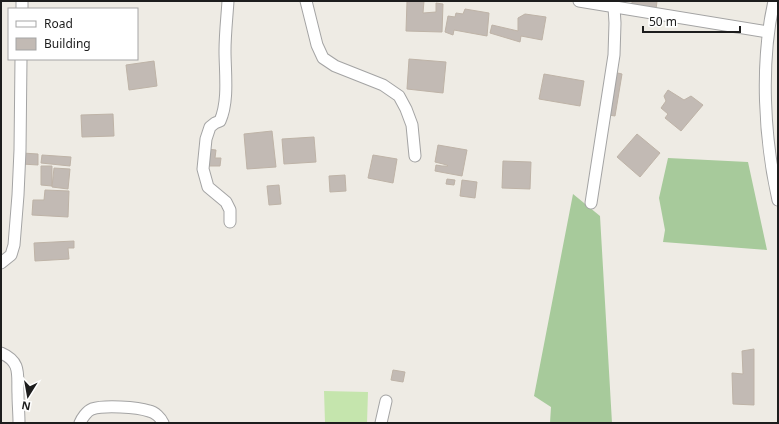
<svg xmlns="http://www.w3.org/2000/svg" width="779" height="424" viewBox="0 0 779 424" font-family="'Noto Sans',sans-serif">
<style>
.grass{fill:#c5e5ad}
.forest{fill:#a7ca9b}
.building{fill:#c2bab4;stroke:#beb3a7}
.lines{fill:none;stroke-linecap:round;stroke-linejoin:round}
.street-casing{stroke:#a4a4a4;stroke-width:13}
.street{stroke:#fff;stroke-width:11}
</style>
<rect width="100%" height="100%" fill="#eeebe4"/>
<path class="grass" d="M324,391L368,392L367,423H325Z"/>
<g class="forest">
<path d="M668,158L748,162L767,250L663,242L665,230L659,198Z"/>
<path d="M573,194L600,216L612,423H550L551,407L534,396Z"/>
</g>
<g class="building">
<path d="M407,1H424L423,13L436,12V3L443,4L442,32L406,31Z"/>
<path d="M632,1H657L656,10L632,8Z"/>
<path d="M465,9L489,13L487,36L454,30L453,35L445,32L448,16L455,17L456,13L463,14Z"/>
<path d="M525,14L546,17L542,40L521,36L520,42L490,33L492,25L518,31V18Z"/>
<path d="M409,59L446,62L443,93L407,89Z"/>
<path d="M154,61L157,86L129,90L126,65Z"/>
<path d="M609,71L622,74L615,116L602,114Z"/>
<path d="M544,74L584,81L580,106L539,99Z"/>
<path d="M668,90L684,100L691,96L703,105L681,131L665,118L668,114L661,108L666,101L664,96Z"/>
<path d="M113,114L114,136L82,137L81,115Z"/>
<path d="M272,131L276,167L247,169L244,134Z"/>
<path d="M637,134L660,153L640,177L617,157Z"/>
<path d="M314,137L316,162L284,164L282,139Z"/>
<path d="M438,145L467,150L462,176L435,171L436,165L442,166H448L447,165L435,162Z"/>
<path d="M207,149L216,150L215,158H221L220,166H207Z"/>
<path d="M22,153L38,154V165L22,164Z"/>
<path d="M42,155L71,157L70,166L41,163Z"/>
<path d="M373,155L397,159L393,183L368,178Z"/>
<path d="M503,161L531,162L530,189L502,188Z"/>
<path d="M41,166H52V186L41,185Z"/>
<path d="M54,168L70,169L68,189L52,187Z"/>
<path d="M345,175L346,191L330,192L329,176Z"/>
<path d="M447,179L455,180L454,185L446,184Z"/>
<path d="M462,180L477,182L475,198L460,196Z"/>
<path d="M279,185L281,204L269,205L267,186Z"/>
<path d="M45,190L69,191L68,217L32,215L33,200H44Z"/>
<path d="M74,241V248H68L69,259L35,261L34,243Z"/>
<path d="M754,349V405L733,404L732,373L743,374L742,351Z"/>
<path d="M393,370L405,372L403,382L391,380Z"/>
</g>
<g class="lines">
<defs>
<g id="street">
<path d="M228,1C227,17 225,34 225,51C225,72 229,101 220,121L215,123L210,127L206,139L203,169L208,187L226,202L230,210V222"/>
<path d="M306,1L317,45L323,58L335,66L383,85L399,96L406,109L412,125L415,156"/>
<path d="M579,1L768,32"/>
<path d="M774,1C760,63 764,138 778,200"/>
<path d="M22,9V1"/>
<path d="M591,203L614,55L615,23L614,7"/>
<path d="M1,263L11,255L14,245L18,195L20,150L21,59"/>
<path d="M1,353C22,362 17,375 18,394C18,404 19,413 19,423"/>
<path d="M80,423C82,418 87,411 92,409C104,405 137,407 149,411C155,412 161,418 163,423"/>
<path d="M381,423L386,401"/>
</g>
</defs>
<use href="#street" class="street-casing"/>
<use href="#street" class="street"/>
</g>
<rect width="779" height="424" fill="none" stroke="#1d1d1d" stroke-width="4"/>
<rect x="8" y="8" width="130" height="52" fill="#ffffff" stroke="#a5a5a5"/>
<rect x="16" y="21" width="20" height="6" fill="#ffffff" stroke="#a5a5a5"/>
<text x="44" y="28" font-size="12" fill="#1d1d1d">Road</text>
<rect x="16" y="38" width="20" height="12" fill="#c2bab4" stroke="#a5a5a5"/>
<text x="44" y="48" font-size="12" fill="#1d1d1d">Building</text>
<g transform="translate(28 396) rotate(191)" stroke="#ffffff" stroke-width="3" paint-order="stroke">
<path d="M0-3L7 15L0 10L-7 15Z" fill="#1d1d1d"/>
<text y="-6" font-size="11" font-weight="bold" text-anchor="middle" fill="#1d1d1d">N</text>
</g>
<path d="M643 26v6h97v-6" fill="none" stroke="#1d1d1d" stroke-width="2"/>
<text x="649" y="26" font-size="12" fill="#1d1d1d" stroke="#ffffff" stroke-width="3" paint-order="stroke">50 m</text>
</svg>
